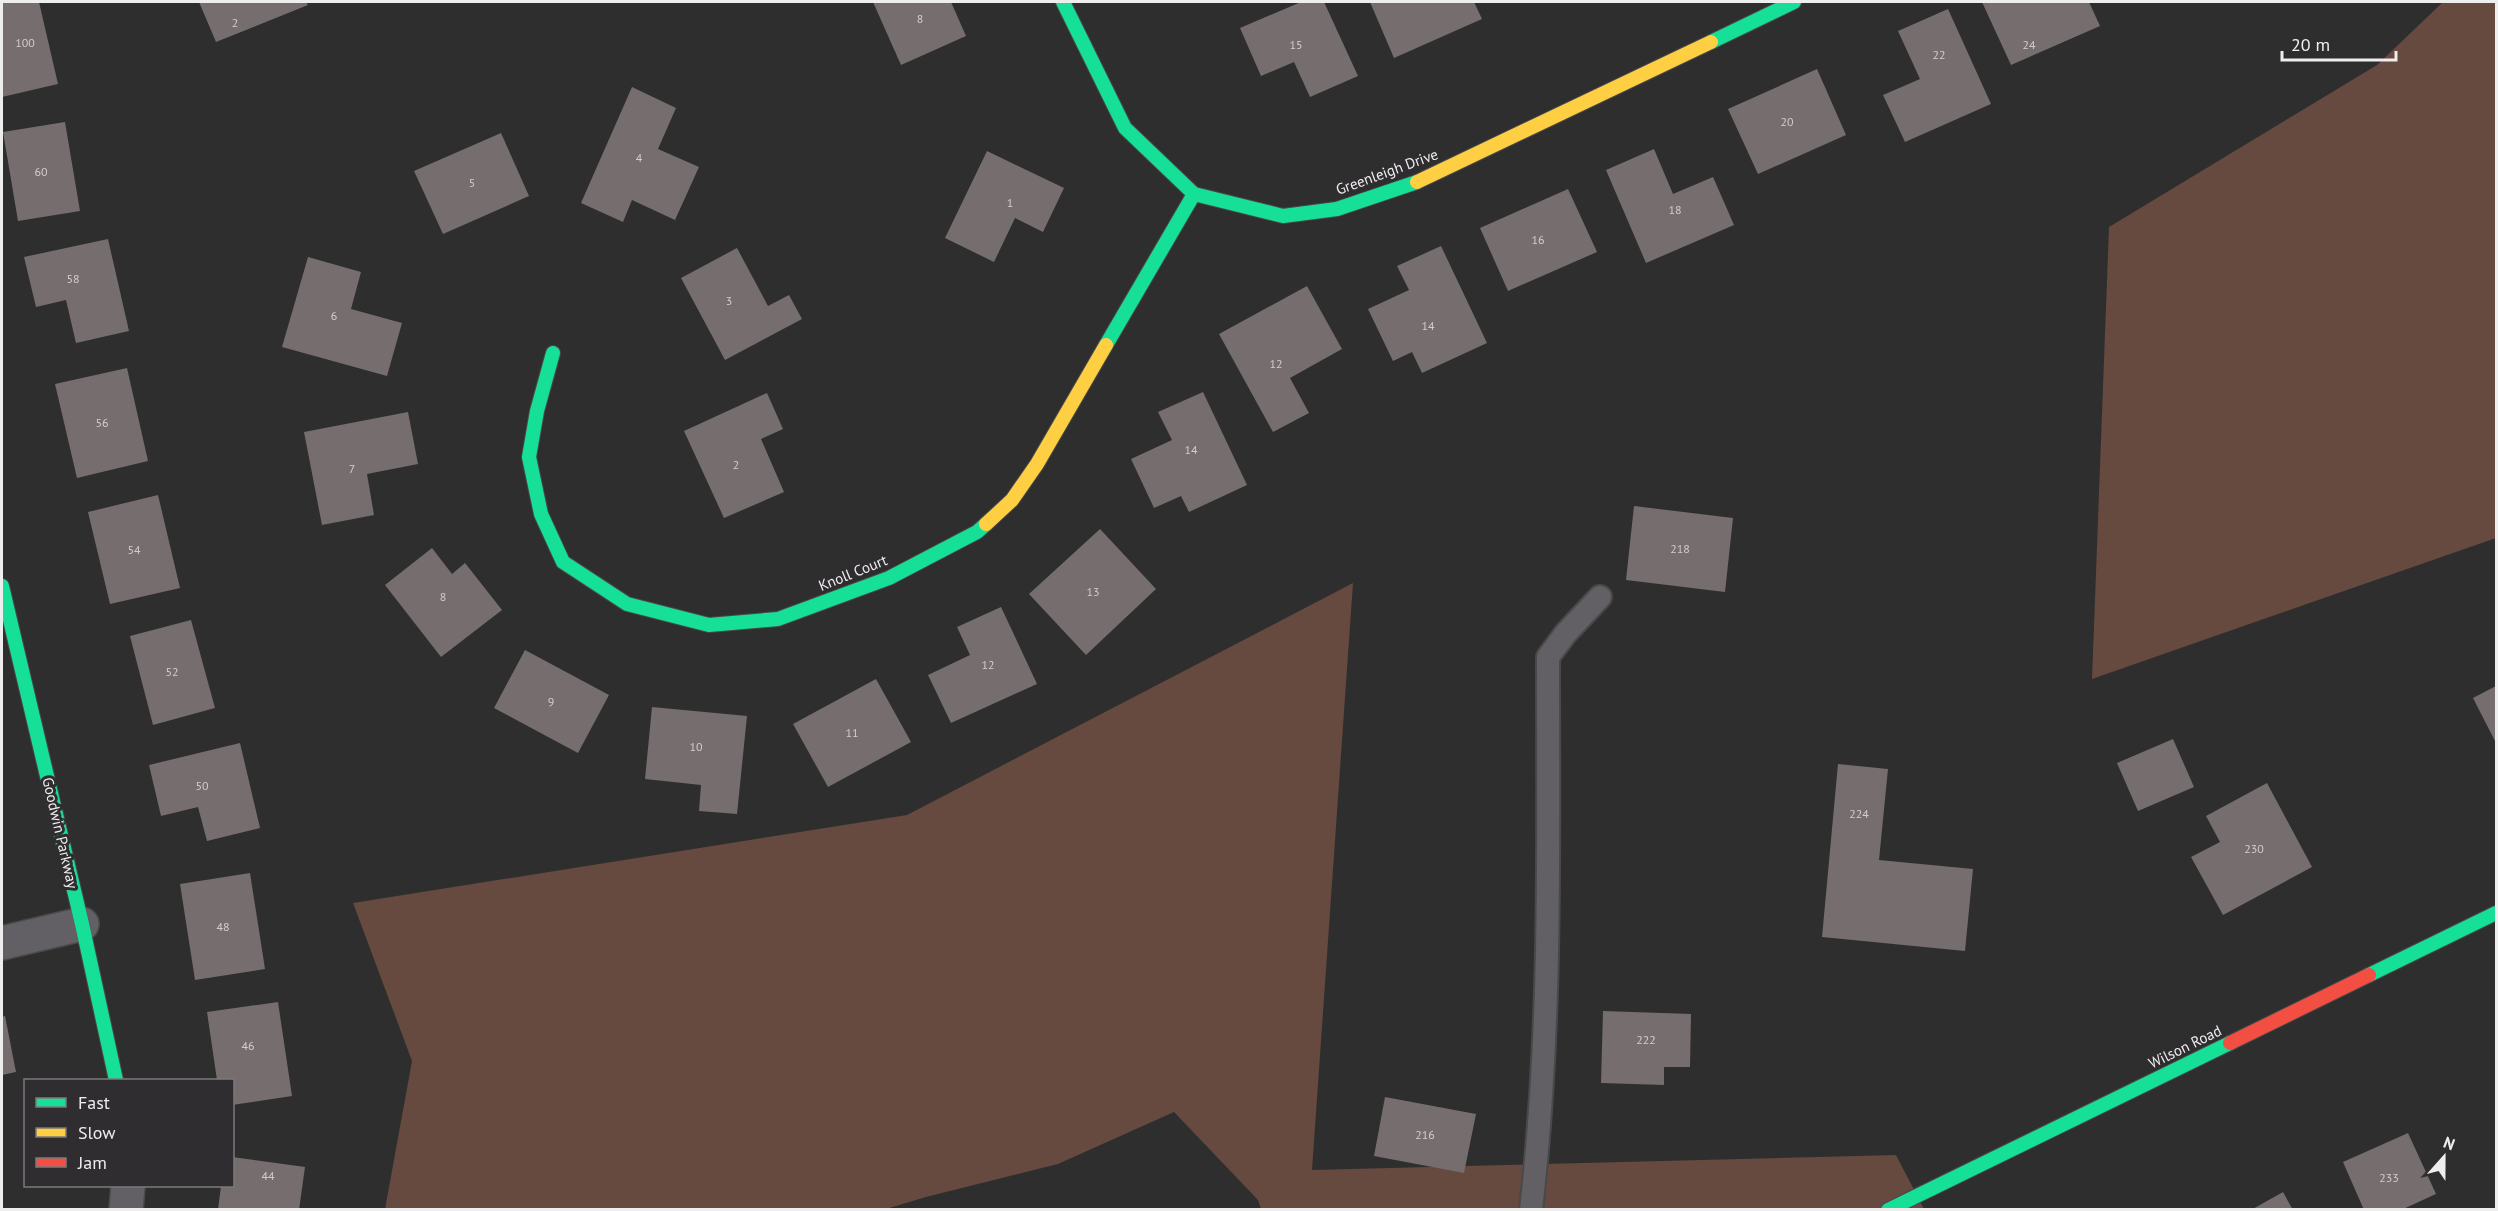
<svg xmlns="http://www.w3.org/2000/svg" width="2498" height="1211" viewBox="0 0 2498 1211" font-family="'PT Sans',sans-serif">
<style>
.green{fill:#66493f}
.building{fill:#766d6e}
.lines{fill:none;stroke-linecap:round;stroke-linejoin:round}
.lane-casing{stroke:#494949;stroke-width:26}
.street-casing{stroke:#494949;stroke-width:36}
.fast-casing{stroke:#494949;stroke-width:16}
.slow-casing{stroke:#494949;stroke-width:16}
.jam-casing{stroke:#494949;stroke-width:16}
.lane{stroke:#626065;stroke-width:22}
.street{stroke:#626065;stroke-width:33}
.fast{stroke:#16e098;stroke-width:14}
.slow{stroke:#ffcf43;stroke-width:14}
.jam{stroke:#f24e42;stroke-width:14}
.labels{text-anchor:middle;stroke-width:6;stroke-linejoin:round;paint-order:stroke}
.number-label{font-size:12px;fill:#d1cecf}
.street-label{font-size:15px;fill:#efeeef;stroke:#2f2d2f}
</style>
<rect width="100%" height="100%" fill="#2e2e2e"/>
<g class="green">
<path d="M2443,2H2496V538L2092,679L2109,227L2377,65Z"/>
<path d="M1353,583L1312,1170L1896,1155L1924,1209H1261L1258,1200L1174,1112L1058,1164L926,1197L886,1209H385L412,1061L353,903L907,815Z"/>
</g>
<g class="building">
<path d="M2,2H39L58,84L2,97Z"/>
<path d="M199,2H306L308,5L216,42Z"/>
<path d="M873,2H951L966,36L901,65Z"/>
<path d="M1301,2H1324L1358,76L1310,97L1294,62L1261,76L1240,28Z"/>
<path d="M1370,2H1474L1482,19L1394,58Z"/>
<path d="M1982,2H2089L2100,26L2011,65Z"/>
<path d="M1948,9L1991,104L1905,142L1883,95L1920,79L1898,31Z"/>
<path d="M1817,69L1846,135L1758,174L1728,109Z"/>
<path d="M632,87L676,108L658,149L699,167L675,220L632,200L623,222L581,203Z"/>
<path d="M65,122L80,211L18,221L3,132Z"/>
<path d="M501,133L529,196L443,234L414,171Z"/>
<path d="M1654,149L1673,194L1713,177L1734,225L1646,263L1606,170Z"/>
<path d="M987,151L1064,188L1043,232L1015,218L994,262L945,238Z"/>
<path d="M1568,189L1597,252L1508,291L1480,228Z"/>
<path d="M108,239L129,331L76,343L66,300L36,307L24,257Z"/>
<path d="M1441,246L1487,343L1422,373L1412,352L1393,361L1368,309L1409,290L1397,266Z"/>
<path d="M737,248L768,306L789,295L802,319L725,360L681,278Z"/>
<path d="M308,257L361,272L351,309L402,323L387,376L282,347Z"/>
<path d="M1307,286L1342,349L1290,378L1309,413L1273,432L1219,334Z"/>
<path d="M127,368L148,461L77,478L55,384Z"/>
<path d="M1203,392L1247,485L1189,512L1181,496L1154,508L1131,459L1172,440L1158,412Z"/>
<path d="M767,393L783,429L761,439L784,492L724,518L684,431Z"/>
<path d="M408,412L418,464L367,474L374,515L322,525L304,432Z"/>
<path d="M158,495L180,588L110,604L88,512Z"/>
<path d="M1634,506L1733,518L1725,592L1626,580Z"/>
<path d="M1100,529L1156,589L1086,655L1029,594Z"/>
<path d="M432,548L452,574L465,563L502,610L441,657L385,585Z"/>
<path d="M1001,607L1037,684L951,723L928,675L970,655L957,627Z"/>
<path d="M191,620L215,708L153,725L130,636Z"/>
<path d="M525,650L609,695L578,753L494,708Z"/>
<path d="M876,679L911,742L828,787L793,724Z"/>
<path d="M2496,686V743L2473,698Z"/>
<path d="M652,707L747,716L737,814L699,811L701,785L645,779Z"/>
<path d="M2173,739L2194,787L2138,811L2117,763Z"/>
<path d="M240,743L260,828L207,841L198,807L161,816L149,765Z"/>
<path d="M1838,764L1888,769L1879,860L1973,869L1965,951L1822,937Z"/>
<path d="M2267,783L2312,867L2223,915L2191,857L2220,842L2206,816Z"/>
<path d="M250,873L265,969L195,980L180,884Z"/>
<path d="M278,1002L292,1096L232,1105V1080H217L207,1012Z"/>
<path d="M1603,1011L1691,1014L1690,1067H1664V1085L1601,1083Z"/>
<path d="M5,1016L16,1072L2,1075V1017Z"/>
<path d="M1385,1097L1476,1114L1464,1173L1374,1156Z"/>
<path d="M2408,1133L2436,1194L2401,1210H2364L2343,1162Z"/>
<path d="M232,1157L305,1167L299,1210H218L221,1186H232Z"/>
<path d="M2283,1192L2293,1210H2251Z"/>
</g>
<g class="lines">
<defs>
<path id="lane" d="M1531,1210C1552,1026 1548,841 1548,657L1566,633L1600,597"/>
<g id="street">
<path d="M2,943L82,924"/>
<path d="M126,1210L128,1186"/>
</g>
<g id="fast">
<path d="M1063,2L1125,128L1194,194L1283,216L1337,209L1417,182"/>
<path d="M1711,42L1794,2"/>
<path d="M1106,345L1194,194"/>
<path d="M553,353L537,411L529,457L541,514L563,562L627,604L709,625L778,619L889,578L977,532L986,524"/>
<path d="M2,586L82,924L116,1080"/>
<path d="M2369,975L2496,913"/>
<path d="M1888,1210L2230,1043"/>
</g>
<g id="slow">
<path d="M1417,182L1711,42"/>
<path d="M986,524L1012,500L1037,464L1106,345"/>
</g>
<path id="jam" d="M2230,1043L2369,975"/>
</defs>
<use href="#lane" class="lane-casing"/>
<use href="#street" class="street-casing"/>
<use href="#fast" class="fast-casing"/>
<use href="#slow" class="slow-casing"/>
<use href="#jam" class="jam-casing"/>
<use href="#lane" class="lane"/>
<use href="#street" class="street"/>
<use href="#fast" class="fast"/>
<use href="#slow" class="slow"/>
<use href="#jam" class="jam"/>
</g>
<g class="labels">
<g class="number-label">
<text x="920" y="23">8</text>
<text x="235" y="27">2</text>
<text x="25" y="47">100</text>
<text x="1296" y="49">15</text>
<text x="2029" y="49">24</text>
<text x="1939" y="59">22</text>
<text x="1787" y="126">20</text>
<text x="639" y="162">4</text>
<text x="41" y="176">60</text>
<text x="472" y="187">5</text>
<text x="1010" y="207">1</text>
<text x="1675" y="214">18</text>
<text x="1538" y="244">16</text>
<text x="73" y="283">58</text>
<text x="729" y="305">3</text>
<text x="334" y="320">6</text>
<text x="1428" y="330">14</text>
<text x="1276" y="368">12</text>
<text x="102" y="427">56</text>
<text x="1191" y="454">14</text>
<text x="736" y="469">2</text>
<text x="352" y="473">7</text>
<text x="1680" y="553">218</text>
<text x="134" y="554">54</text>
<text x="1093" y="596">13</text>
<text x="443" y="601">8</text>
<text x="988" y="669">12</text>
<text x="172" y="676">52</text>
<text x="551" y="706">9</text>
<text x="852" y="737">11</text>
<text x="696" y="751">10</text>
<text x="202" y="790">50</text>
<text x="1859" y="818">224</text>
<text x="2254" y="853">230</text>
<text x="223" y="931">48</text>
<text x="1646" y="1044">222</text>
<text x="248" y="1050">46</text>
<text x="1425" y="1139">216</text>
<text x="268" y="1180">44</text>
<text x="2389" y="1182">233</text>
</g>
<g class="street-label">
<text transform="translate(1387 172) rotate(-20)" y="5">Greenleigh Drive</text>
<text transform="translate(853 573) rotate(-22)" y="5">Knoll Court</text>
<text transform="translate(60 833) rotate(77)" y="5">Goodwin Parkway</text>
<text transform="translate(2185 1047) rotate(-26)" y="5">Wilson Road</text>
</g>
</g>
<rect width="2498" height="1211" fill="none" stroke="#efeeef" stroke-width="6"/>
<rect x="24" y="1079" width="210" height="108" fill="#2f2d2f" stroke="#7c7a7c" stroke-width="1.5"/>
<rect x="36" y="1098" width="30" height="9" fill="#16e098" stroke="#7c7a7c" stroke-width="1.5"/>
<text x="78" y="1109" font-size="18" fill="#efeeef">Fast</text>
<rect x="36" y="1128" width="30" height="9" fill="#ffcf43" stroke="#7c7a7c" stroke-width="1.5"/>
<text x="78" y="1139" font-size="18" fill="#efeeef">Slow</text>
<rect x="36" y="1158" width="30" height="9" fill="#f24e42" stroke="#7c7a7c" stroke-width="1.5"/>
<text x="78" y="1169" font-size="18" fill="#efeeef">Jam</text>
<g transform="translate(2444 1157) rotate(21)" stroke="#2f2d2f" stroke-width="4.5" paint-order="stroke">
<path d="M0-4.5L10 22L0 15L-10 22Z" fill="#efeeef"/>
<text y="-9" font-size="16" font-weight="bold" text-anchor="middle" fill="#efeeef">N</text>
</g>
<path d="M2282 51v9h114v-9" fill="none" stroke="#efeeef" stroke-width="3"/>
<text x="2291" y="51" font-size="18" fill="#efeeef" stroke="#2f2d2f" stroke-width="4.5" paint-order="stroke">20 m</text>
</svg>
